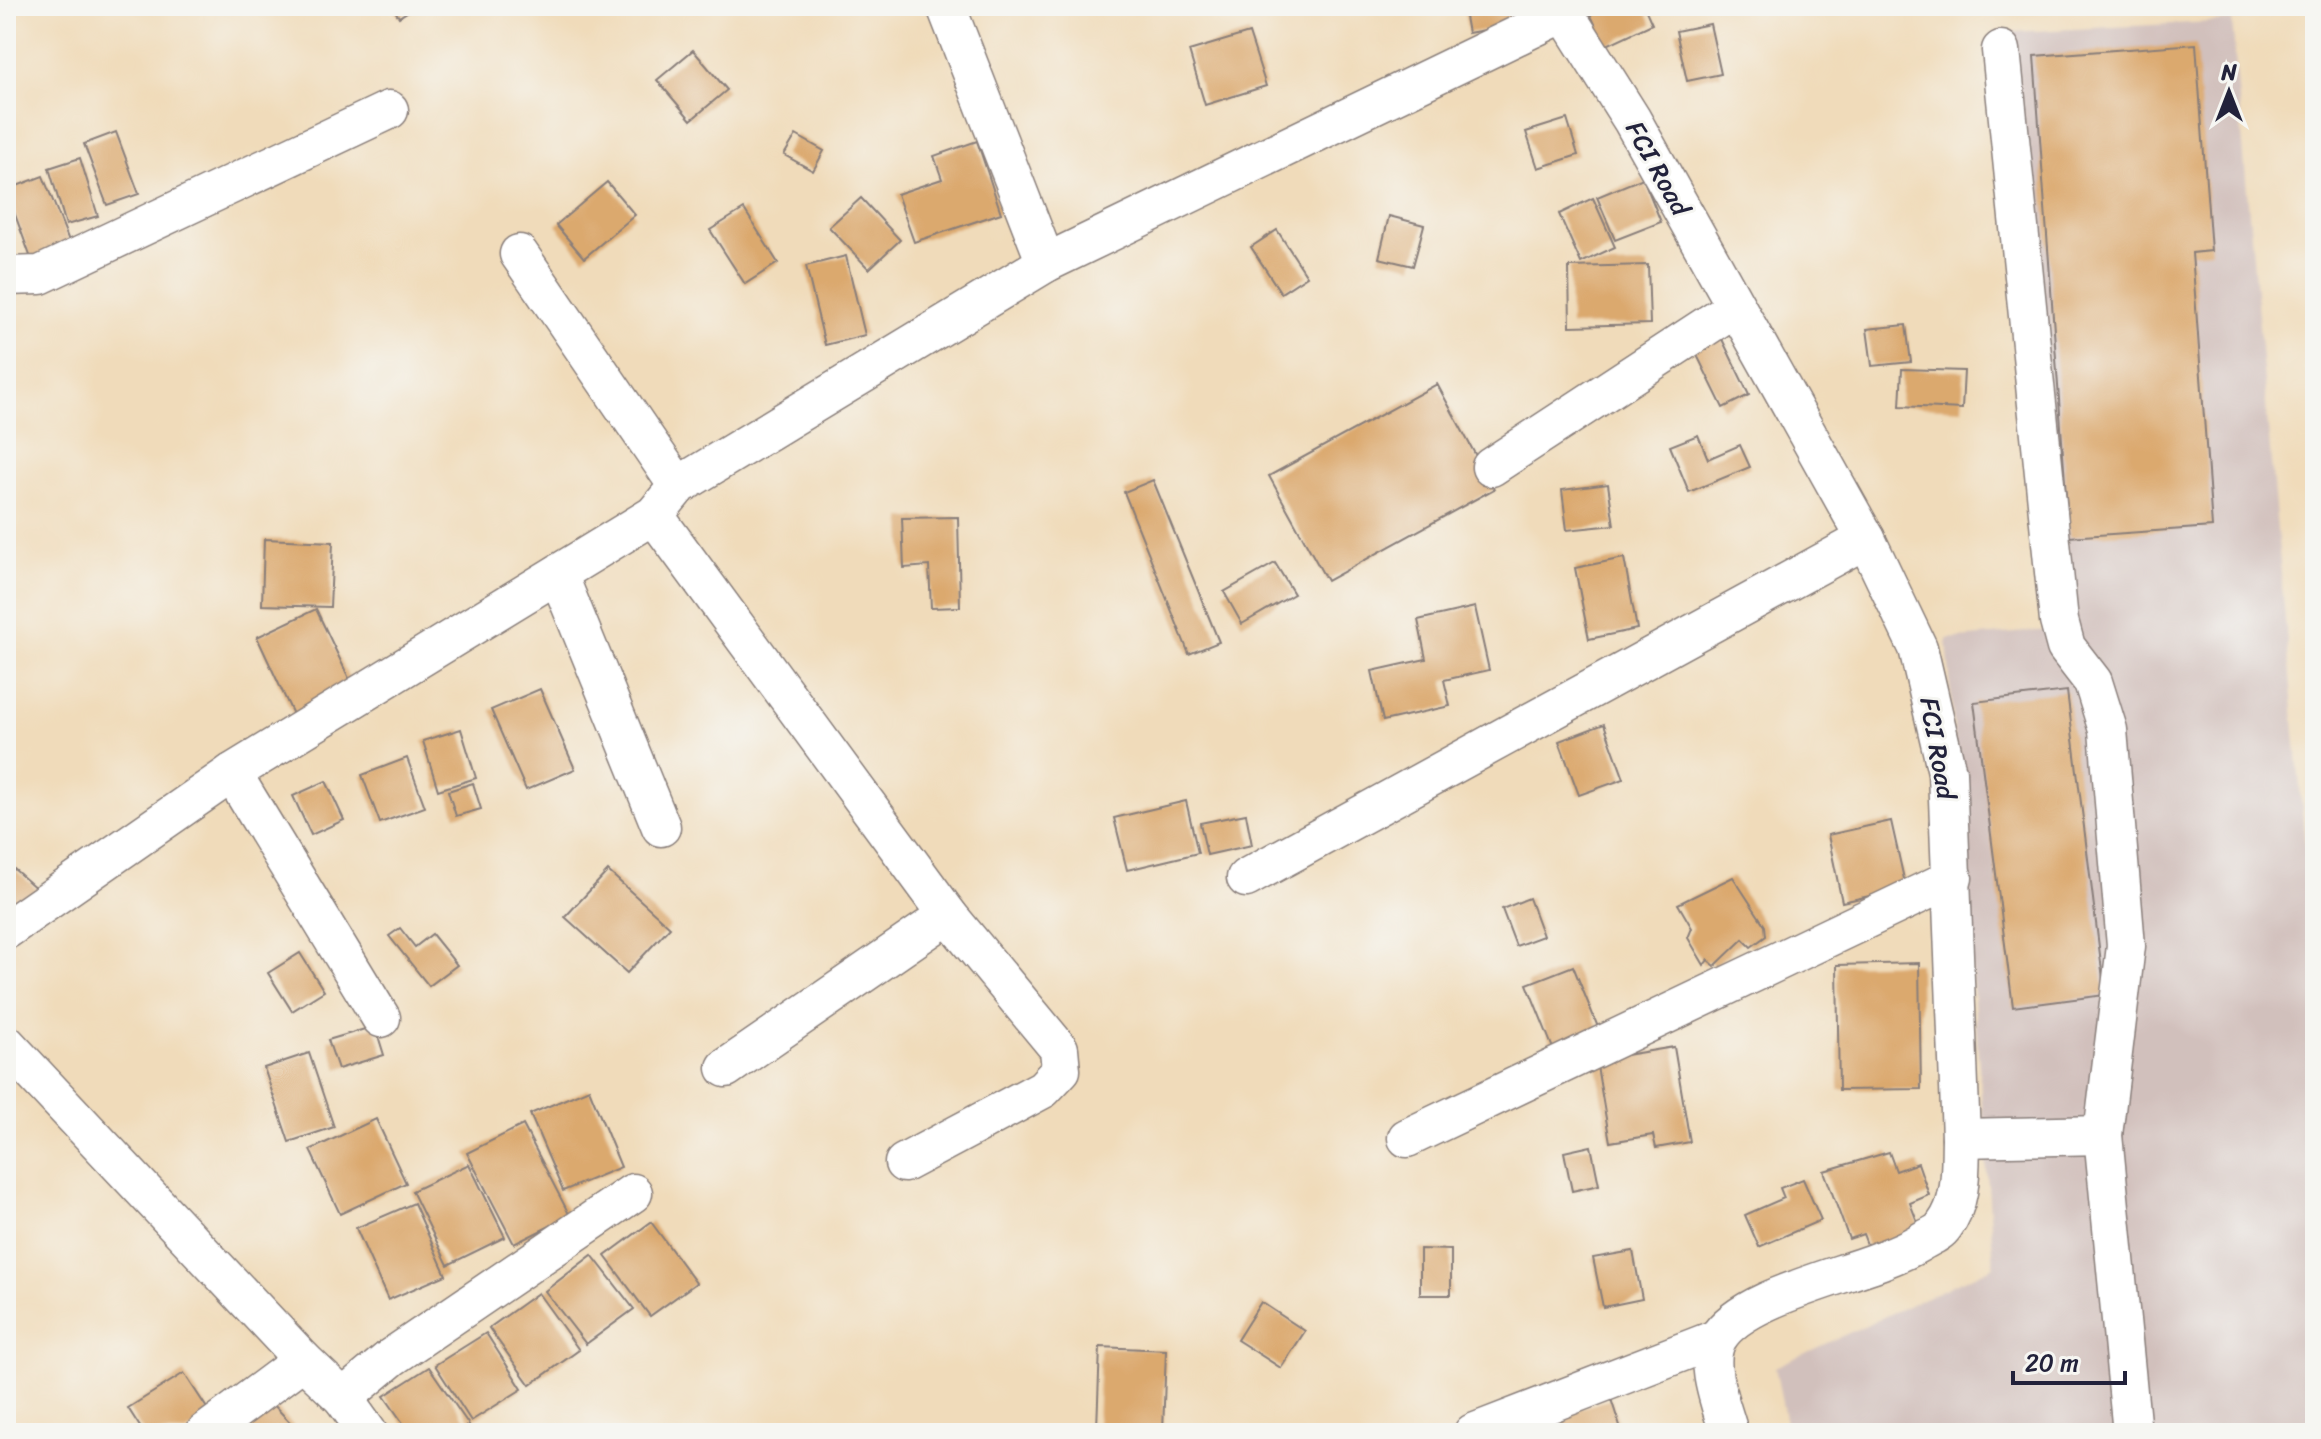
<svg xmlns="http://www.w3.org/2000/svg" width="2321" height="1439" viewBox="0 0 2321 1439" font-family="Sriracha,sans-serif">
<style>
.industrial{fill:#d1c0bc}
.building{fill:#dba96e}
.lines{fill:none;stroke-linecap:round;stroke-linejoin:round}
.minor-casing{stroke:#897e7a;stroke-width:41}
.minor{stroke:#fff;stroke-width:38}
.labels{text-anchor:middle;stroke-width:6;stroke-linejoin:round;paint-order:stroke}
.street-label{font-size:26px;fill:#22223b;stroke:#f6f6f2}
</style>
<rect width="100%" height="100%" fill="#f6f6f2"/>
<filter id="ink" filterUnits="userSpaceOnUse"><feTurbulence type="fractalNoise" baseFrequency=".0125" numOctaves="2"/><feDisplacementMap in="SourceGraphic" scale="16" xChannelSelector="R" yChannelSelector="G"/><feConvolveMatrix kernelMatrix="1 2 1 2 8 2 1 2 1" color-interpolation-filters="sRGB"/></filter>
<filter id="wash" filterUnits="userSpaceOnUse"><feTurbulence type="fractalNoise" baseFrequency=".006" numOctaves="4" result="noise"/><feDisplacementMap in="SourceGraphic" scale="32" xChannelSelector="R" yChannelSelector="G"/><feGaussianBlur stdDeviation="1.8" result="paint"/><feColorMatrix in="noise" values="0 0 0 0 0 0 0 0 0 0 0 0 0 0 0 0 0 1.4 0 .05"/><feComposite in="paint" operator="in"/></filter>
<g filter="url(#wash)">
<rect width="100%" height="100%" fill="#f0dbba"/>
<path class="industrial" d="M2232,21L2315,958V1433H1788L1775,1367L1994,1266L1947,639L2048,630L1994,33Z"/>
<g id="blocks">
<g class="building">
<path d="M392,6H416L399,17Z"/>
<path d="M1463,6H1521L1524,23L1468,33Z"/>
<path d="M1595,6H1644L1652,24L1605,46L1588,9Z"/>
<path d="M1710,24L1721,74L1687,81L1676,31Z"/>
<path d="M1249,33L1266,86L1205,105L1189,51Z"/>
<path d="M2196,44L2211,251L2192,253L2212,527L2069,537L2034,56Z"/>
<path d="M693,50L727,90L691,120L657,80Z"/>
<path d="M1567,119L1578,155L1538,168L1526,132Z"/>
<path d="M116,132L139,194L107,205L84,144Z"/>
<path d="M796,135L824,151L813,171L784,155Z"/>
<path d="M977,141L1001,213L914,242L897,194L942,179L934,156Z"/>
<path d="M80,158L98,216L66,225L49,168Z"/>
<path d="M43,176L71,246L32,261L6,190Z"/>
<path d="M1643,178L1661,222L1615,240L1597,197Z"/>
<path d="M607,182L635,215L584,258L556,225Z"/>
<path d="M861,198L900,240L869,269L829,227Z"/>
<path d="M1593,198L1615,247L1581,263L1559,214Z"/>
<path d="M744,209L778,263L745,284L710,230Z"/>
<path d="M1389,216L1424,225L1413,266L1379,258Z"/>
<path d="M1277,230L1307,276L1281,293L1251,247Z"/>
<path d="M846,256L865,335L825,345L806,266Z"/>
<path d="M1648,265L1650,324L1570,326L1569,267Z"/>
<path d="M1906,325L1911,362L1872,366L1867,329Z"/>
<path d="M1720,335L1749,395L1723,408L1693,347Z"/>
<path d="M1902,369L1964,371L1962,409L1900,406Z"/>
<path d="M1437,384L1494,489L1327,581L1269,476Z"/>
<path d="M1698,435L1708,459L1740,445L1750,467L1689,492L1670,446Z"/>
<path d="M1153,480L1219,642L1189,654L1124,492Z"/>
<path d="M1608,484L1614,525L1567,530L1562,490Z"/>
<path d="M958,517L960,607L931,608L929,566L904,568L902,518Z"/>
<path d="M264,539L333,542L330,607L262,605Z"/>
<path d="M1624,558L1637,629L1589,639L1575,568Z"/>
<path d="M1275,563L1294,594L1242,624L1224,592Z"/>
<path d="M1475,607L1489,670L1444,680L1450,706L1383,721L1372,671L1426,659L1418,620Z"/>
<path d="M316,609L356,693L296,721L257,637Z"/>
<path d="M540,689L575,769L526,790L491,710Z"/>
<path d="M2067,691L2105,995L2013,1007L1974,702Z"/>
<path d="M1604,724L1624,779L1579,795L1559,741Z"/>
<path d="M461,729L476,778L438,790L423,741Z"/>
<path d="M407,758L425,807L380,823L362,775Z"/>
<path d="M326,781L344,820L311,835L293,796Z"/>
<path d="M473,783L481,809L456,816L448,791Z"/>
<path d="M1186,801L1198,853L1127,870L1114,818Z"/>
<path d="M1246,814L1252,845L1207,855L1200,823Z"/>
<path d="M1891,821L1906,888L1842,902L1828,835Z"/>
<path d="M6,862L37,889L16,913L6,904Z"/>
<path d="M608,871L670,927L627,973L565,917Z"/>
<path d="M1733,877L1765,926L1766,936L1751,947L1743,939L1715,966L1708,960L1704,965L1688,938L1692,928L1678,904Z"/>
<path d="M1529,898L1543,936L1516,946L1502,909Z"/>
<path d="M400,928L415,947L432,934L457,965L429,986L389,936Z"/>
<path d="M300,953L324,991L292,1011L268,973Z"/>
<path d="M1919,963L1921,1089L1839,1090L1837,965Z"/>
<path d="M1573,966L1602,1037L1556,1056L1527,984Z"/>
<path d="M375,1026L384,1055L338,1069L328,1040Z"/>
<path d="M1674,1047L1690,1142L1656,1148L1653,1135L1610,1142L1596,1060Z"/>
<path d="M309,1053L334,1127L289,1142L264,1068Z"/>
<path d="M589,1089L621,1167L563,1191L530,1114Z"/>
<path d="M376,1119L406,1183L340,1214L310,1150Z"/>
<path d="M523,1125L570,1216L514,1244L467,1153Z"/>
<path d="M1591,1146L1599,1185L1572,1191L1564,1152Z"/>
<path d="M1889,1152L1896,1171L1918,1163L1929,1195L1910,1203L1920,1229L1868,1247L1863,1234L1849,1239L1824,1171Z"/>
<path d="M469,1164L505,1237L448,1265L412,1191Z"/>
<path d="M1803,1179L1821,1220L1759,1247L1745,1215L1784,1198L1780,1188Z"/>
<path d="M414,1203L446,1275L388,1300L356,1228Z"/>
<path d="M651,1222L696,1283L650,1316L605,1256Z"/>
<path d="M1420,1249L1451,1250V1295H1420Z"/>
<path d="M1633,1251L1642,1299L1603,1307L1593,1258Z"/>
<path d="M592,1255L634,1309L586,1344L545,1291Z"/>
<path d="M538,1293L579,1350L530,1385L489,1328Z"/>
<path d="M1261,1302L1305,1331L1281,1368L1237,1340Z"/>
<path d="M486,1333L522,1389L471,1421L435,1365Z"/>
<path d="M1100,1347L1166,1350L1163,1431L1097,1428Z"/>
<path d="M429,1367L469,1425L457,1433H410L384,1396Z"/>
<path d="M184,1373L212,1416L185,1433H144L128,1408Z"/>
<path d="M1611,1399L1622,1433H1561L1556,1415Z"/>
<path d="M272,1403L300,1433H252L246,1426Z"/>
</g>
</g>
</g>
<g filter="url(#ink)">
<use href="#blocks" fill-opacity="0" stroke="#897e7a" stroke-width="2"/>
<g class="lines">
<defs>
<g id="minor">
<path d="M946,6L1046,263"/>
<path d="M1560,6L1632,120L1866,539L1918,648L1947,772L1961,1138C1960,1168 1963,1201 1944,1226C1939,1234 1926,1238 1919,1243C1869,1273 1745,1292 1718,1338C1703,1364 1722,1407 1729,1433"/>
<path d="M2001,50L2059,621L2066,647L2093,682L2108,730L2126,946L2103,1135L2132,1433"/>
<path d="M519,254L678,486"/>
<path d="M6,276L40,275L389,110"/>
<path d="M1491,467L1734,308"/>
<path d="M654,515L948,915L1059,1049L1061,1070L1043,1089L904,1163"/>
<path d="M558,574L661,827"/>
<path d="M232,773L381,1018"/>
<path d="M1246,878L1866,539"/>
<path d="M6,930L232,773L654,515L678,486L1046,263L1564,13"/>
<path d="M6,1044L303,1360L343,1398L392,1357L633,1193"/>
<path d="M726,1068L948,915"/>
<path d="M1407,1138L1953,878"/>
<path d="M1961,1138L2103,1135"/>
<path d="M343,1398L368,1433"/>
<path d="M205,1433L303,1360"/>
<path d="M1473,1433L1716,1339"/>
</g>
</defs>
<use href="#minor" class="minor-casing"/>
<use href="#minor" class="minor"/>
</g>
</g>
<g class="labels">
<g class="street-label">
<text transform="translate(1658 168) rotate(61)" y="9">FCI Road</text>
<text transform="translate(1938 748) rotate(80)" y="9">FCI Road</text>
</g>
</g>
<rect width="2321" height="1439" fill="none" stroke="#f6f6f2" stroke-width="32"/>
<g transform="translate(2229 92)" stroke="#f6f6f2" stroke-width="6" paint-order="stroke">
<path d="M0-6L14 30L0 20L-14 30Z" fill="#22223b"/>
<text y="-12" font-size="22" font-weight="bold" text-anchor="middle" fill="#22223b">N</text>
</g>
<path d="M2013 1371v12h112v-12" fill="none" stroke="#22223b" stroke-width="4"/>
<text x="2025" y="1371" font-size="24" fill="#22223b" stroke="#f6f6f2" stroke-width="6" paint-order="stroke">20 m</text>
</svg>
